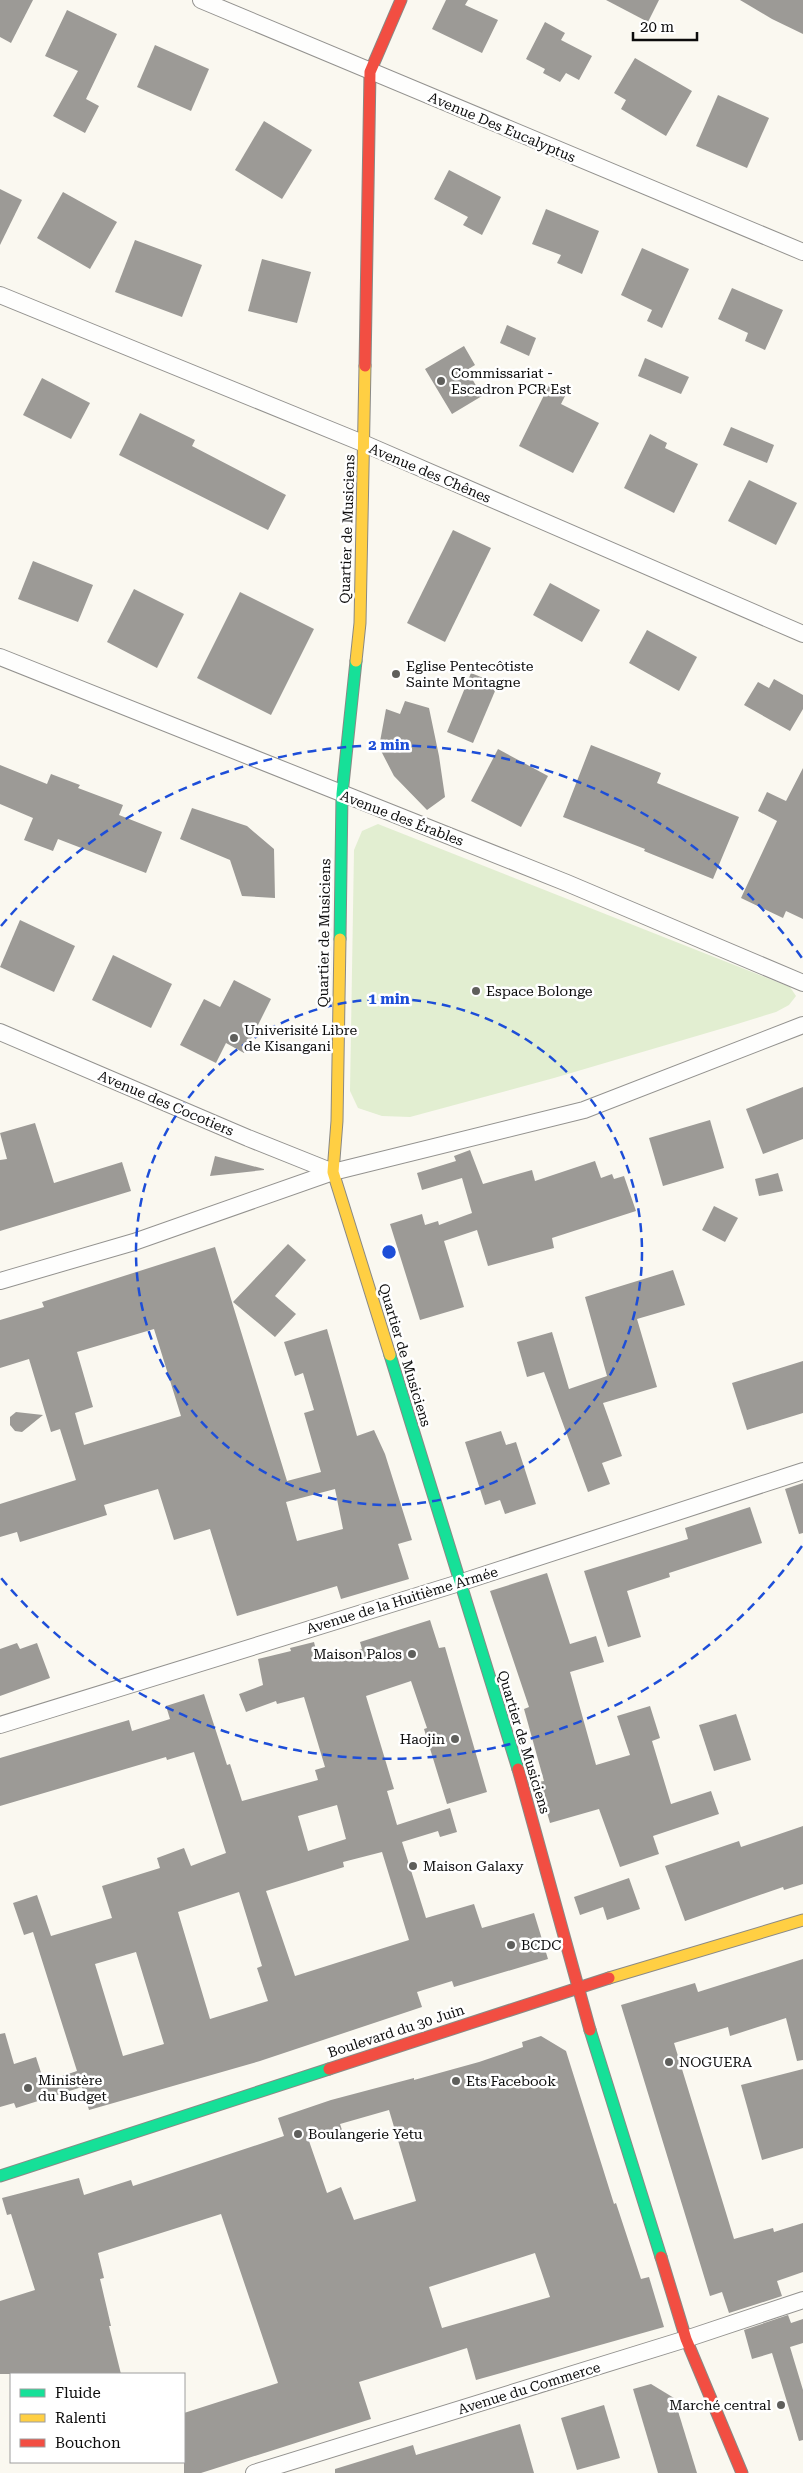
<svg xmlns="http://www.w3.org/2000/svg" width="803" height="2473" viewBox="0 0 803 2473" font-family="'Roboto Serif',serif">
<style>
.green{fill:#e2eed1}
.building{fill:#9c9a96;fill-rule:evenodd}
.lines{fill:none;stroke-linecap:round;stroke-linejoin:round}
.street-casing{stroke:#93928f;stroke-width:18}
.fast-casing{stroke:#8a8985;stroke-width:13}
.slow-casing{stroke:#8a8985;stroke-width:13}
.jam-casing{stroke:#8a8985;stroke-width:13}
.street{stroke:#fefefd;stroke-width:16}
.fast{stroke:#16e098;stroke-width:11}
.slow{stroke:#ffcf43;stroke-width:11}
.jam{stroke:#f24e42;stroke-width:11}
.ring{fill:none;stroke:#1d4ed8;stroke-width:2.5;stroke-dasharray:9 6}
.poi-dot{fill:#5f5f5c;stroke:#fff;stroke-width:2}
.labels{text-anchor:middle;stroke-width:5;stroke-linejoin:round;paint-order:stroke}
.street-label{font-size:14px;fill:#0c0c0c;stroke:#fff}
.poi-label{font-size:14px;fill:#0c0c0c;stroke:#fff;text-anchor:start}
.centre{fill:#1d4ed8;stroke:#fff;stroke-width:2.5}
.ring-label{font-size:15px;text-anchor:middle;font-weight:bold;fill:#1d4ed8;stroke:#fff;stroke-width:5;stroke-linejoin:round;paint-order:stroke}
</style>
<rect width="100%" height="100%" fill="#faf8f0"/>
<path class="green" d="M378,824L790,987L796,996L789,1005L776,1012L734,1025L554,1078L410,1117L382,1116L358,1108L350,1091L354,850L362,831Z"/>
<g class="building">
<path d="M0,0H33L11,43L0,37Z"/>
<path d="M446,0H468L465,5L498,20L482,53L432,29Z"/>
<path d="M606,0H659L648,22Z"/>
<path d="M740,0H803V34L772,19Z"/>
<path d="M67,10L117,34L86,99L99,106L85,133L53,116L78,71L45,56Z"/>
<path d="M545,22L565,33L561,40L592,56L579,80L566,73L560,82L543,73L545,69L526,59Z"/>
<path d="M155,45L209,69L191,111L137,87Z"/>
<path d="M635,58L692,91L666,136L621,109L626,100L614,93Z"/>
<path d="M718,95L769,118L747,168L696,146Z"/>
<path d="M264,121L312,150L282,199L235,170Z"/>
<path d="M449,170L501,197L482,235L463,225L468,217L434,199Z"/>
<path d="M0,189L22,200L0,245Z"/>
<path d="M63,192L117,222L90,269L37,238Z"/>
<path d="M546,209L599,231L582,274L557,263L561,255L532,244Z"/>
<path d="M135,240L202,265L182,317L115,292Z"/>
<path d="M642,248L689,269L662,328L647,321L652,310L621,295Z"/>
<path d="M262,259L311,272L297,323L248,311Z"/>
<path d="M732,288L783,310L765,350L745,341L748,333L718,319Z"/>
<path d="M507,325L536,338L529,356L500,343Z"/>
<path d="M464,346L475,365L467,370L482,396L452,414L425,369Z"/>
<path d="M645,358L689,377L681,394L638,376Z"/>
<path d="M42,378L90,403L71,439L23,415Z"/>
<path d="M549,385L566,394L561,404L599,423L573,473L519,446Z"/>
<path d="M140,413L195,440L192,446L286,495L268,530L119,455Z"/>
<path d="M731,427L774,445L767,463L723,445Z"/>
<path d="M650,434L667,443L665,448L698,464L674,513L624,488Z"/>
<path d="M749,480L797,503L776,545L728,521Z"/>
<path d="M453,530L491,548L445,642L407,623Z"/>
<path d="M33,561L93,585L78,622L18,599Z"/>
<path d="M550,583L600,610L582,642L533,615Z"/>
<path d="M134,589L184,614L157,668L107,642Z"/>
<path d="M240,592L314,629L271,715L197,678Z"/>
<path d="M647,630L697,657L679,691L629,663Z"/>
<path d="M471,673L498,684L473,743L447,732Z"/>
<path d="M774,679L803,695V709L790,731L744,705L758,682L769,688Z"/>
<path d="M405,701L429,708L439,756L445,797L427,810L394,776L379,747L386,709L400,714Z"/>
<path d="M591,745L661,773L657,783L739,817L713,879L644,851L645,849L563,817Z"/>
<path d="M498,749L548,776L521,827L471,801Z"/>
<path d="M0,765L47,784L51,774L80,785L78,788L123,805L119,815L162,832L146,873L58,839L53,851L24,840L33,818L0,804Z"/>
<path d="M803,768V919L786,911L783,918L741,898L777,821L758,811L767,792L786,801Z"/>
<path d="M192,808L247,826L274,849L275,898L242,896L230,860L180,839Z"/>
<path d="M20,920L75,946L54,992L0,967Z"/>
<path d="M113,955L172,984L151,1028L92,1000Z"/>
<path d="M234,980L271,999L244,1053L226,1043L216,1063L180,1045L204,999L220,1007Z"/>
<path d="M803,1087V1139L763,1154L746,1109Z"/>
<path d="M710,1120L724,1168L663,1186L649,1138Z"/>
<path d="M35,1123L54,1183L122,1162L131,1191L0,1231V1160L7,1159L0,1133Z"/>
<path d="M470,1150L483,1184L532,1170L535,1181L595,1161L601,1178L612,1174L614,1179L624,1176L636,1211L552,1238L554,1248L488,1266L477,1230L444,1241L464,1307L420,1320L390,1224L422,1214L425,1225L438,1221L439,1225L472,1213L462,1178L422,1190L417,1173L456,1161L454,1156Z"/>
<path d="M215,1156L264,1169V1170L210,1176Z"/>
<path d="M778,1173L783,1191L759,1196L755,1179Z"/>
<path d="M714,1206L738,1218L725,1242L702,1230Z"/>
<path d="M288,1244L306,1260L275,1296L296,1314L275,1337L233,1302Z"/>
<path d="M215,1247L287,1481L321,1472L304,1413L314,1410L303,1373L295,1376L284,1342L327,1329L357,1436L374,1430L385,1454L412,1540L398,1544L409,1579L341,1599L337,1586L237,1616L210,1529L174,1540L158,1489L104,1505L107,1515L20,1542L17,1532L0,1537V1504L76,1480L60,1429L51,1432L29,1359L0,1368V1320L44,1307L42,1302ZM154,1329L181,1416L84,1445L75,1413L93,1407L77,1352ZM335,1489L343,1529L297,1541L286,1502Z"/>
<path d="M673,1270L685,1305L637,1319L657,1387L603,1403L622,1456L602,1463L610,1484L588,1492L544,1372L527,1377L517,1342L552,1332L569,1389L607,1376L585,1297Z"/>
<path d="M803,1361V1413L747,1430L732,1383Z"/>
<path d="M16,1412L43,1415L22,1432L15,1431L10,1425V1417Z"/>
<path d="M501,1431L506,1445L516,1442L536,1504L505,1514L500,1500L485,1505L465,1442Z"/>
<path d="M803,1483V1533L799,1534L785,1489Z"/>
<path d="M750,1507L762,1543L669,1573L670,1577L627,1591L641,1637L608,1647L584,1571L688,1539L685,1528Z"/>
<path d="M547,1573L570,1644L596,1636L604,1662L570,1672L596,1765L630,1755L617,1716L650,1706L660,1738L652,1741L671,1804L711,1791L719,1814L653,1836L659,1854L620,1867L599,1809L550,1823L538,1782L544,1781L524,1709L529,1707L490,1591Z"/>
<path d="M430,1620L439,1648L445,1647L487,1792L447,1804L424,1729L427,1728L411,1681L366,1696L394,1789L387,1791L397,1825L450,1808L457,1832L440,1837L438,1831L402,1842L426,1918L474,1904L482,1928L534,1913L548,1959L454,1987L452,1981L417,1992L422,2007L260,2061L89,2110L82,2087L16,2108L14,2103L0,2107V2034L5,2033L14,2064L36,2057L44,2082L77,2071L33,1932L24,1935L13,1903L37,1895L51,1936L112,1918L102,1886L160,1868L157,1858L184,1848L191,1866L226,1853L194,1752L167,1760L166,1757L0,1806V1758L129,1720L132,1731L170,1719L166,1706L204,1694L227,1765L230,1764L242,1801L318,1780L315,1770L325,1767L304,1697L277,1704L276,1701L246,1712L239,1694L263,1685L258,1659L291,1651L290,1648L314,1642L319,1662L362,1649L360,1642ZM337,1805L346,1839L308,1851L298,1816ZM382,1852L409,1940L295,1976L266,1891L344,1867L343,1862ZM239,1892L262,1966L257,1968L268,2001L210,2019L178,1912ZM136,1952L164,2044L123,2056L95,1964Z"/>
<path d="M17,1643L20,1649L37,1643L50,1678L0,1696V1649Z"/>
<path d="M736,1714L751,1760L714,1771L699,1725Z"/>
<path d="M803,1826V1884L784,1890L783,1887L685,1921L665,1866L739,1841L741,1847Z"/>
<path d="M629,1878L640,1909L607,1920L603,1907L580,1915L574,1897Z"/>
<path d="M803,1959V2060L797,2061L786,2018L730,2036L728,2027L674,2043L734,2239L773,2228L774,2232L803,2223V2272L777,2281L782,2296L729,2313L722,2292L710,2296L621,2005L695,1983L698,1992Z"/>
<path d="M541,2036L566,2051L614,2204L616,2203L641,2279L649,2277L664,2327L476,2380L467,2348L359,2382L371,2419L201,2473H184V2413L278,2383L221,2214L98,2253L104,2278L100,2279L111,2326H109L121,2374H0V2301L35,2290L11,2214L7,2215L2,2198L79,2178L84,2195L131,2180L133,2186L284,2136L278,2118L331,2100L414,2078V2080L479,2062L523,2047L522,2042ZM389,2110L416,2201L354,2220L341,2187L327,2193L309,2141L342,2130L340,2124ZM535,2253L550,2297L442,2328L429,2287Z"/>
<path d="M803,2069V2148L762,2160L741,2085Z"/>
<path d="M788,2315L791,2323L803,2319V2343L790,2347L803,2390V2440L799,2441L772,2353L752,2359L744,2330Z"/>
<path d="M651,2384L674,2398L697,2473H658L633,2389Z"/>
<path d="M604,2405L620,2458L577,2470L561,2418Z"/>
<path d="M520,2424L534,2473H335V2469L413,2445L416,2455Z"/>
</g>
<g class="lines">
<defs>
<g id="street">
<path d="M201,0L803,252"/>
<path d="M0,295L365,444L803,634"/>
<path d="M0,657L567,883L803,983"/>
<path d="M0,1032L248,1138L333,1172"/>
<path d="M0,1281L134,1242L333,1172L584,1110L803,1025"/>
<path d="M0,1725L459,1583L803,1471"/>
<path d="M254,2473L686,2339L803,2300"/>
</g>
<g id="fast">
<path d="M340,939L342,794L356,661"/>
<path d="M390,1355L518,1769"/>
<path d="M590,2030L661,2257"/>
<path d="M0,2176L329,2069"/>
</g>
<g id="slow">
<path d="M356,661L360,623L365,366"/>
<path d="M340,939L337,1121L333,1172L390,1355"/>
<path d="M609,1978L803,1920"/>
</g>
<g id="jam">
<path d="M365,366L370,72L401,0"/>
<path d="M518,1769L590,2030"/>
<path d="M329,2069L609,1978"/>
<path d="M661,2257L686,2339L742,2473"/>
</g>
</defs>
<use href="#street" class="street-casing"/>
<use href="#fast" class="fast-casing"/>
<use href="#slow" class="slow-casing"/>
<use href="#jam" class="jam-casing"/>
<use href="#street" class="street"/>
<use href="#fast" class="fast"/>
<use href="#slow" class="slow"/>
<use href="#jam" class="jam"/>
</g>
<g class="ring">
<circle cx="389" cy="1252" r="253"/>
<path d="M802 1546A507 507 0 0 1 1 1578M1 926A507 507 0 0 1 802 958"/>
</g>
<g class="poi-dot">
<circle cx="441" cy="381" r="5"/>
<circle cx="396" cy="674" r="5"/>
<circle cx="476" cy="991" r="5"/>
<circle cx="234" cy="1038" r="5"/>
<circle cx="412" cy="1654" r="5"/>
<circle cx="455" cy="1739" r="5"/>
<circle cx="413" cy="1866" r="5"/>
<circle cx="511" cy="1945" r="5"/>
<circle cx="669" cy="2062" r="5"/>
<circle cx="456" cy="2081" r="5"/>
<circle cx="28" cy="2088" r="5"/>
<circle cx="298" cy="2134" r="5"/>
<circle cx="781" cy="2405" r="5"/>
</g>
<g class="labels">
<g class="street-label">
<text transform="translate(502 127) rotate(23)" y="5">Avenue Des Eucalyptus</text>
<text transform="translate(430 473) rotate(23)" y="5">Avenue des Chênes</text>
<text transform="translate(347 529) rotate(-88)" y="5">Quartier de Musiciens</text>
<text transform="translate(402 818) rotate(21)" y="5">Avenue des Érables</text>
<text transform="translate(324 933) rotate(-89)" y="5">Quartier de Musiciens</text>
<text transform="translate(166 1103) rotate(23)" y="5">Avenue des Cocotiers</text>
<text transform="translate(405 1355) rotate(73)" y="5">Quartier de Musiciens</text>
<text transform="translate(402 1600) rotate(-17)" y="5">Avenue de la Huitième Armée</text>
<text transform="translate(524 1742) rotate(73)" y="5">Quartier de Musiciens</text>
<text transform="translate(396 2031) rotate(-18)" y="5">Boulevard du 30 Juin</text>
<text transform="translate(529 2388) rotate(-17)" y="5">Avenue du Commerce</text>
</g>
<g class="poi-label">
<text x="451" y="378">Commissariat -<tspan x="451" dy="16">Escadron PCR Est</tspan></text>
<text x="406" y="671">Eglise Pentecôtiste<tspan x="406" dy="16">Sainte Montagne</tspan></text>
<text x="486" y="996">Espace Bolonge</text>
<text x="244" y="1035">Univerisité Libre<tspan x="244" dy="16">de Kisangani</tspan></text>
<text x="402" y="1659" text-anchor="end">Maison Palos</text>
<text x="445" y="1744" text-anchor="end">Haojin</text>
<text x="423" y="1871">Maison Galaxy</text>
<text x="521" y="1950">BCDC</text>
<text x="679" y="2067">NOGUERA</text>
<text x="38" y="2085">Ministère<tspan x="38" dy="16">du Budget</tspan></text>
<text x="466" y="2086">Ets Facebook</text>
<text x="308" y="2139">Boulangerie Yetu</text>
<text x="771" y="2410" text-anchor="end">Marché central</text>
</g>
</g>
<circle cx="389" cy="1252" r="8" class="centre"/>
<g class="ring-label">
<text x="389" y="750">2 min</text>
<text x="389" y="1004">1 min</text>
</g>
<rect x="10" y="2373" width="175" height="90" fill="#ffffff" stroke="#9e9e9e"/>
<rect x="20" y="2389" width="25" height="8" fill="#16e098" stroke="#9e9e9e"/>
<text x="55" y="2398" font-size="15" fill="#0c0c0c">Fluide</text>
<rect x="20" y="2414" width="25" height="8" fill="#ffcf43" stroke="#9e9e9e"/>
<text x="55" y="2423" font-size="15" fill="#0c0c0c">Ralenti</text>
<rect x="20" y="2439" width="25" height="8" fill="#f24e42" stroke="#9e9e9e"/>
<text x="55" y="2448" font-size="15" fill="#0c0c0c">Bouchon</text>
<path d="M633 32v8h64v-8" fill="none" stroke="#0c0c0c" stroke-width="2.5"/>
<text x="640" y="32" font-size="15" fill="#0c0c0c" stroke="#ffffff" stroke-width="4" paint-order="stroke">20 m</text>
</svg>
